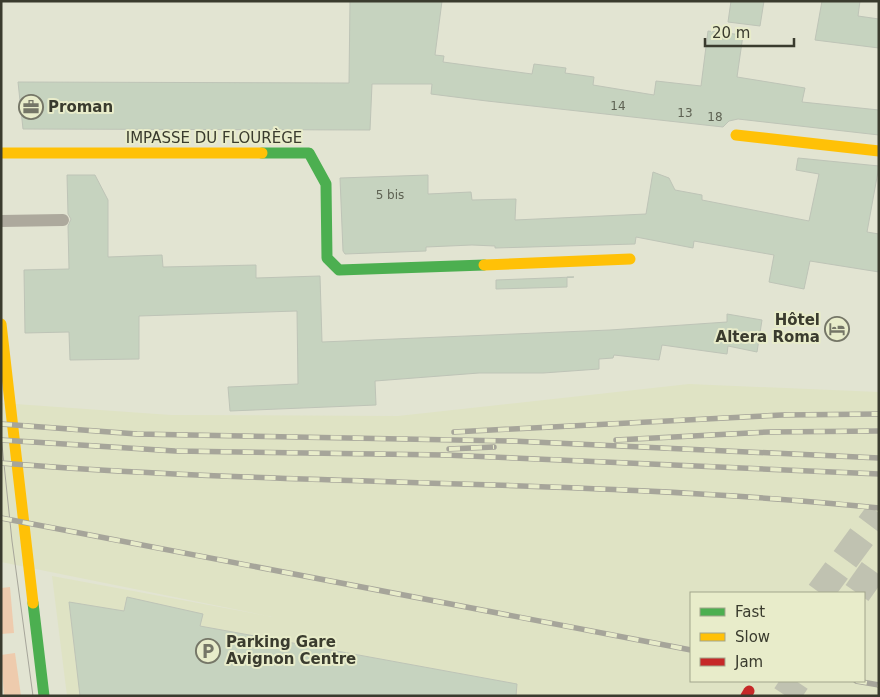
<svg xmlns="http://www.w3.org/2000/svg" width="880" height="697" viewBox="0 0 880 697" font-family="'DejaVu Sans',sans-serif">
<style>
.built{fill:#dfe3c4;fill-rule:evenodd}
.green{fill:#eecbad}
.building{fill:#c6d3bf;stroke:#bec4b7}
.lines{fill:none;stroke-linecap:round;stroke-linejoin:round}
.secondary-tunnel{stroke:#c0c2b1;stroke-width:28;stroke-dasharray:28 14;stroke-linecap:butt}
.lane{stroke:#ada99d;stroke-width:12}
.fast{stroke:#4caf50;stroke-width:11}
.slow{stroke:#ffc107;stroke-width:11}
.jam{stroke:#c62828;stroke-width:11}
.tram{stroke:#a6a59a;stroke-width:1}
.rail-casing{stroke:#a6a59a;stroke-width:5.5}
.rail{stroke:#e8ecca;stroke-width:4;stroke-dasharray:11;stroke-linecap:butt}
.labels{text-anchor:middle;stroke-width:4;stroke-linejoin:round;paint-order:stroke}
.number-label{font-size:12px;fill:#5e6253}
.poi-label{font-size:15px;font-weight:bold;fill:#3a3b2e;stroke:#e8ecca;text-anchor:start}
.street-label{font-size:15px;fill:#3a3b2e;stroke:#e8ecca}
</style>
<rect width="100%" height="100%" fill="#e2e4d2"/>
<path class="built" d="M689,384L879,392V696H67L52,576L273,617L1,562V403L171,415L398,416ZM691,593H864V681H691Z"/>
<g class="green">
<path d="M10,587L14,633L1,634V588Z"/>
<path d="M15,653L21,696H4L1,655Z"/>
</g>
<g class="building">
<path d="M350,1H442L435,55L444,56L443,62L532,74L534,64L566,68L565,73L594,77L593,85L654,95L656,81L701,86L708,31L743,35L737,77L805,88L802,102L879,110V135L738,119L729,121L723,127L487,101L431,94L432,84H372L370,130L23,129L18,82L349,83Z"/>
<path d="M731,1H764L760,26L728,22Z"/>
<path d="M822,1H860L858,16L879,19V48L815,40Z"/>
<path d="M798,158L879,166L867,232L879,234V272L810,261L804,289L769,282L774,255L694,241L693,248L636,237L635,244L495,248V246L472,245L426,247V251L345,254L343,251L340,178L428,175V194L471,192L472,200L516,199L515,220L646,214L653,172L669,178L675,190L702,195V200L809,221L819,174L796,170Z"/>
<path d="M67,175H95L108,200V257L162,255L163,267L256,265V278L320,276L322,342L610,330L727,322V314L762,320L757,352L728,346L727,354L662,345L659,360L614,355L613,358L599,359V369L543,373H479L375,381L376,405L230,411L228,387L298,384L297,311L139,316V359L70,360L69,332L25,333L24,270L69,269L68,226L71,219L68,214Z"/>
<path d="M567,277V287L496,289V280L574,277Z"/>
<path d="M127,597L203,614L200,626L517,684L516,696H80L69,602L124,611Z"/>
</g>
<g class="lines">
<g class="secondary-tunnel">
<path d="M820,593L879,513"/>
<path d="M857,593L879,562"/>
<path d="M786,696L796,681"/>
</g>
<path class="lane" d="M1,221L63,220"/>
<g class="fast">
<path d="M262,153H309L326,184L327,258L339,270L484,265"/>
<path d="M33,603L44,696"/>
</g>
<g class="slow">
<path d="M736,135L879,151"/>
<path d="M1,153H262"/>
<path d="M484,265L630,259"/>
<path d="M1,324L33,603"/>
</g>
<path class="jam" d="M746,696L749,691"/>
<path class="tram" d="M1,435L12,541L33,696"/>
<defs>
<g id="rail">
<path d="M1,424L137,434L512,441L879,458"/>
<path d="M454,432L782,415L879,414"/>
<path d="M1,440L175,451L445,455L879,474"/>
<path d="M616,440L769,432L879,431"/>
<path d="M449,449L494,447"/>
<path d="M1,463C293,487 587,478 879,508"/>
<path d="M1,518L691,650"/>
<path d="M856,681L879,685"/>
</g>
</defs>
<use href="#rail" class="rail-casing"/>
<use href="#rail" class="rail"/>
</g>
<defs>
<symbol id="office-ring" viewBox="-11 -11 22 22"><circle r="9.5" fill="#e8ecca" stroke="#757667" stroke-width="1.5"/><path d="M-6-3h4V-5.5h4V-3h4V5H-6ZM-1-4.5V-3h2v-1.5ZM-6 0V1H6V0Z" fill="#757667"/></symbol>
<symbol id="hotel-ring" viewBox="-11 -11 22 22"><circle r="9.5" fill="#e8ecca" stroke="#757667" stroke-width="1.5"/><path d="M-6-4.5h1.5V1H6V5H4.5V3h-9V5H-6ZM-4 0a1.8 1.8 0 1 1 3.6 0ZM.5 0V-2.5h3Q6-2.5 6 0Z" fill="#757667"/></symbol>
<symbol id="parking-ring" viewBox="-11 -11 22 22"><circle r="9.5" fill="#e8ecca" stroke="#757667" stroke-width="1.5"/><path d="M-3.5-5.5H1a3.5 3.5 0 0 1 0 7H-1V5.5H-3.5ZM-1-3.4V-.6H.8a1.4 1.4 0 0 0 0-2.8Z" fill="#757667"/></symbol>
</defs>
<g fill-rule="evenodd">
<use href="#office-ring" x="17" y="93" width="28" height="28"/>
<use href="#hotel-ring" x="823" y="315" width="28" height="28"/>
<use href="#parking-ring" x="194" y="637" width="28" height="28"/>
</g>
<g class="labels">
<g class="number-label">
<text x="618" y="110">14</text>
<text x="685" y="117">13</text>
<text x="715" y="121">18</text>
<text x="390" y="199">5 bis</text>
</g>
<g class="poi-label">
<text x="48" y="112">Proman</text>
<text x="820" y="325" text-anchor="end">Hôtel<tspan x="820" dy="17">Altera Roma</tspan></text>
<text x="226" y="647">Parking Gare<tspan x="226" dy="17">Avignon Centre</tspan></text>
</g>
<g class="street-label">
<text x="214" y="143">IMPASSE DU FLOURÈGE</text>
</g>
</g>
<rect width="880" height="697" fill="none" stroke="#3a3b2e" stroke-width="5"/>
<rect x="690" y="592" width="175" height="90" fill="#e8ecca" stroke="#a2a58c"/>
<rect x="700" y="608" width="25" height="8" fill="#4caf50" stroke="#a2a58c"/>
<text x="735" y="617" font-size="15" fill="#3a3b2e">Fast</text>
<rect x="700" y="633" width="25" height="8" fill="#ffc107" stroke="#a2a58c"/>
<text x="735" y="642" font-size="15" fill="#3a3b2e">Slow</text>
<rect x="700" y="658" width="25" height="8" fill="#c62828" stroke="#a2a58c"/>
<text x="735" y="667" font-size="15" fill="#3a3b2e">Jam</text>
<path d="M705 38v8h89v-8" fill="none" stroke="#3a3b2e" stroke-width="2.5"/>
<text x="712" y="38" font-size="15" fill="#3a3b2e" stroke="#e8ecca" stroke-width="4" paint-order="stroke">20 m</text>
</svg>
